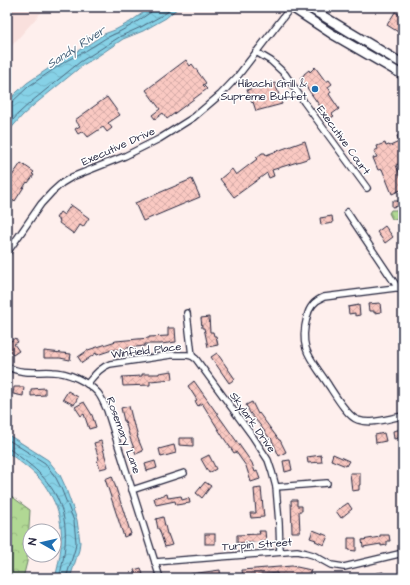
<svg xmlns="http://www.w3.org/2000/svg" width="410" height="585" viewBox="0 0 410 585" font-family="'Architects Daughter',sans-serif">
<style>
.built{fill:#f9e0dd}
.forest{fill:url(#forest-firs);stroke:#6a7d68}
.park{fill:url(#park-crowns);stroke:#6a7d68}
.water{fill:url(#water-waves);stroke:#5e8ba2}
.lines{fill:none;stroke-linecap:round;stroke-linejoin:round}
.shore{stroke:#4a687f;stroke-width:1}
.building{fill:url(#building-cross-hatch);stroke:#22223b}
.street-casing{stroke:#22223b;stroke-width:8}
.secondary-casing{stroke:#22223b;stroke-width:11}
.street{stroke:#fff;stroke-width:5.5}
.secondary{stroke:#fff;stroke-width:8}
.poi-dot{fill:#1f6fb2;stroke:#fff;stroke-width:1.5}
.labels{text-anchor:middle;stroke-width:3;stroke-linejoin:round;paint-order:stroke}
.poi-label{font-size:11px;fill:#22223b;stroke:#fff;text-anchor:end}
.street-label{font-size:11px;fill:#22223b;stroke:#fff}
.water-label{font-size:12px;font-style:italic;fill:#455f77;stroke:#fff}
</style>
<defs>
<pattern id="forest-firs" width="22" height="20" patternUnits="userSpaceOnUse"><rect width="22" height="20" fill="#b1d894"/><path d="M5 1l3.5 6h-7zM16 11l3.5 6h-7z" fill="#98b980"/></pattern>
<pattern id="park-crowns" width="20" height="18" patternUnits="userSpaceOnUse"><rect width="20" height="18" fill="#b1d894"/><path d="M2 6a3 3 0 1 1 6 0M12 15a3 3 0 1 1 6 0" fill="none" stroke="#98b980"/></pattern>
<pattern id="water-waves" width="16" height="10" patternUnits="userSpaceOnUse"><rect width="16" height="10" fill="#86d1e6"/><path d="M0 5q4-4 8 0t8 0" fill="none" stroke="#73b3c6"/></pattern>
<pattern id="building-cross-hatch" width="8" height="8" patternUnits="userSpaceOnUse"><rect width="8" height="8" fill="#fac9c2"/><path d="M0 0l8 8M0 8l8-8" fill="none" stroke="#d6aca8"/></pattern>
</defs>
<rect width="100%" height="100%" fill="#feefed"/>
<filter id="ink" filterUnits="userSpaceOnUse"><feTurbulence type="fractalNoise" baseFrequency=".025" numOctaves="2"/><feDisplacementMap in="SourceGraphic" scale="8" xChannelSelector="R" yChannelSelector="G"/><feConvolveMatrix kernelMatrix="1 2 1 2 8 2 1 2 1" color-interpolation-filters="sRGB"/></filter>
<g filter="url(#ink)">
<path class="built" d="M7,7H46L7,51Z"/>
<path class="forest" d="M403,207V220L392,219L389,213L391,210H399Z"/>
<path class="park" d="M7,493L30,510L27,562L23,578H7Z"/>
<g class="water">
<path d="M151,7H179L166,18L143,31L123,39L98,56L83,65L34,105L22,116L7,133V101L27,83L64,58L85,47L104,34L115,30L130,22Z"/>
<path d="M7,434L48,460L60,475L65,486L77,520L80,542L79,550L70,578H55C63,547 66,520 49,492C46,487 43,482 38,477C29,468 18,460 7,452Z"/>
</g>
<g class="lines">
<g class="shore">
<path d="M7,103H11L29,86L66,61L87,50L106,38L117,33L132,25L151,12L153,7"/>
<path d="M7,127L19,113L31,102L80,62L121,36L141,27L163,15L174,7"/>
<path d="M7,439L45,463L56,478L61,488L74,521L76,542L75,549L66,578"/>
<path d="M7,449L11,450C21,458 34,467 42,476C70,506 69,541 59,578"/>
</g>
</g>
<g class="building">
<path d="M395,12L403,17V35L387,25Z"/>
<path d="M186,60L190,66L192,64L206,83L203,85L207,89L167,119L163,113L155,119L152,115L160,109L146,90Z"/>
<path d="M315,67L326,82L329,80L332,84L328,87L331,92L329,94L339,109L332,114L334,116L329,119L300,78L304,75V74L309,70L310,72Z"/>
<path d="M275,83L282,104L256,111L253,102L252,103L247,90L263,85V87Z"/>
<path d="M107,97L120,115L108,123L112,128L107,132L103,127L88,137L83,131L78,134L75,129L80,126L75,120Z"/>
<path d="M403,133V162L396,165L403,182V189L392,194L382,169L378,170L373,158L377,157L374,151L378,149L377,146L385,143L386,146L389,145L390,146L399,142L397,136Z"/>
<path d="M305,141L310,158L272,170L274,176L269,178L267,173L234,197L220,179L232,169L236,175L257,159L256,158L262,153H265L266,155Z"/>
<path d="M21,163L34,172L32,174L34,175L28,183L27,182L15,201L14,200L12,203L7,200V183Z"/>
<path d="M192,179L200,197L143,221L135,203Z"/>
<path d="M392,201H398L399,206L392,207Z"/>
<path d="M71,205L89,218L83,227L80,225L74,234L59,223L60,221L56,218L60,212L64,215Z"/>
<path d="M332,216L333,223L321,225L320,218Z"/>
<path d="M385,226L393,237L385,243L377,232Z"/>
<path d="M380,303L381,312L374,313V311H369L368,304Z"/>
<path d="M359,305L360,315L355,316V313L349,314L348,307Z"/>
<path d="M209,317L210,332H213L214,336H216L218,345L208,347L204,328H202L201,318Z"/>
<path d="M168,328H175L176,342L161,344H145V346L126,348V349L112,350L97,355L96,353L82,363L78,357L88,350L116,341L149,338V337L168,336Z"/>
<path d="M15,338L18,342L14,344L19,351L13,355L8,348L7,349V344Z"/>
<path d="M44,351L71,354L70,360L60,358H44Z"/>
<path d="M217,353L235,379L229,383L211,357Z"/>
<path d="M172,371L173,379L150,381V385L123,386L122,377L142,376V374H159V373Z"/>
<path d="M194,381L252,463L255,472L257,471L260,479L251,482L246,466L236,452L234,453L223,437L202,403L198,406L195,401L197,400L188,386Z"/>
<path d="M14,387H24L23,396L13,394Z"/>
<path d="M45,388V395L31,396V389Z"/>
<path d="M68,391L78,397L74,405L63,399Z"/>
<path d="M84,402L92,415L96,427L89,429L84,414L81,416L75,407Z"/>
<path d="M252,402L258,414L259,413L279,440H280L286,452L279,456L271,438L270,439L260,425L250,413L246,405Z"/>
<path d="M129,406L134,426H135L138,436H137L143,451L136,454L130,438L125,421H124L121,408Z"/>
<path d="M402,429L403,437L394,439L393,431Z"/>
<path d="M384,433L386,441L376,443L375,435Z"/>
<path d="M179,438H193V446L179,445Z"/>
<path d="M101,441L108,467L100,469L97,460L99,459L94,443Z"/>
<path d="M174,445L176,453L161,457L159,449Z"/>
<path d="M333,454L349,461L346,466L331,460Z"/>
<path d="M209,455L216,469L209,473L201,459Z"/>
<path d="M321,455L322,462L308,463L307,457Z"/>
<path d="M290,460L292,470L285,472L283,461Z"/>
<path d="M155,461L157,468L147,471L145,464Z"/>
<path d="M350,473H360V485H359V490L352,491Z"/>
<path d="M112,476L131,534L124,537L105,479Z"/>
<path d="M205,482L211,486L202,498L196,493Z"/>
<path d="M261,488L264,517L251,518L250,513H256L254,489Z"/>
<path d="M167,494L168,498L181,496L182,500L189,498L190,503L176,505L175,501L156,505L154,498Z"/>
<path d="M291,500H297V506H302V511H299L300,532H292Z"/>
<path d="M348,503L352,509L341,518L336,511Z"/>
<path d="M163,517L167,534H168L172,545L165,547L159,529H158L156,519Z"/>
<path d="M313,530L328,536L324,545L315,541L316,540L310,538Z"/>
<path d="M259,531H265L266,541L237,543V535L260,534Z"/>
<rect x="205" y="534" width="10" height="10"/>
<path d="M380,535H389L390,541H387V545L381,546V544L363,547L362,540L380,537Z"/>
<path d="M348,538H356V551L348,550Z"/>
<path d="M292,566L311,570L309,576L301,575V578L291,576L283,577V575H277V573L243,577L242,570Z"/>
<path d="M141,568L144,578H137L134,570Z"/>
<path d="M220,570L221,578H191V574Z"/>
<path d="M383,572L385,578H378L377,573Z"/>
</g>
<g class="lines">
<defs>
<g id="street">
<path d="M256,52L271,61L285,74L304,102L367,188"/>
<path d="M347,212L398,288"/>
<path d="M7,253L41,204L52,192L62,183L72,177L125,156L159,139L194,117L221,94L237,77L291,7"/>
<path d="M403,287L324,297C314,301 309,307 307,317C298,351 312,359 329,386C335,395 348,417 358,420C373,425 389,418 403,416"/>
<path d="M187,313L192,356L196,359L204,370L253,437L268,460L272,472L276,487L279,523L280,552"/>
<path d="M7,366C21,375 38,371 53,372C68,372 88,382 98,393C102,398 104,404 107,410L160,578"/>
<path d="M87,384C94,376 99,368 110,364L171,355H187L192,356"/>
<path d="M276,487L327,483"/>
<path d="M132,490L184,473"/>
<path d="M155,562L297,551L306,553L313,555L331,565L344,567L403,553"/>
</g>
<g id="secondary">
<path d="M291,7L332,34L403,75"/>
<path d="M308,7L403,64"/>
</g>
</defs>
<use href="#street" class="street-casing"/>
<use href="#secondary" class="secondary-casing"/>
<use href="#street" class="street"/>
<use href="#secondary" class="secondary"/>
</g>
</g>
<circle class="poi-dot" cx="315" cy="89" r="4"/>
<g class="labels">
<g class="poi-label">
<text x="307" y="87">Hibachi Grill &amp;<tspan x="307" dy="13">Supreme Buffet</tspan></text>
</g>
<g class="street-label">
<text transform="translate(344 140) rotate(54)" y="4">Executive Court</text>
<text transform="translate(118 146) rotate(-24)" y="4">Executive Drive</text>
<text transform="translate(146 350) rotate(-7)" y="4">Winfield Place</text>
<text transform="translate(253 422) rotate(55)" y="4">Skylark Drive</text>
<text transform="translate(124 435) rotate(70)" y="4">Rosemary Lane</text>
<text transform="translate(257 544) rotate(-4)" y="4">Turpin Street</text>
</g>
<g class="water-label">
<text transform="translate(76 47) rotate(-33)" y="4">Sandy River</text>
</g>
</g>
<rect width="410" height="585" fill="none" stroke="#fff" stroke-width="24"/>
<rect x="12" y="12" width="386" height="561" fill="none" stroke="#22223b" stroke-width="1.5" filter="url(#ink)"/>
<g transform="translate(42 543) rotate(278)"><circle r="19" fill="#ffffff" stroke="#a7a7b1"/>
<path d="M0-3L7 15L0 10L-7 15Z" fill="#1f6fb2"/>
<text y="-6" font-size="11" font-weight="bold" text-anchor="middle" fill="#22223b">N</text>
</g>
</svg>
